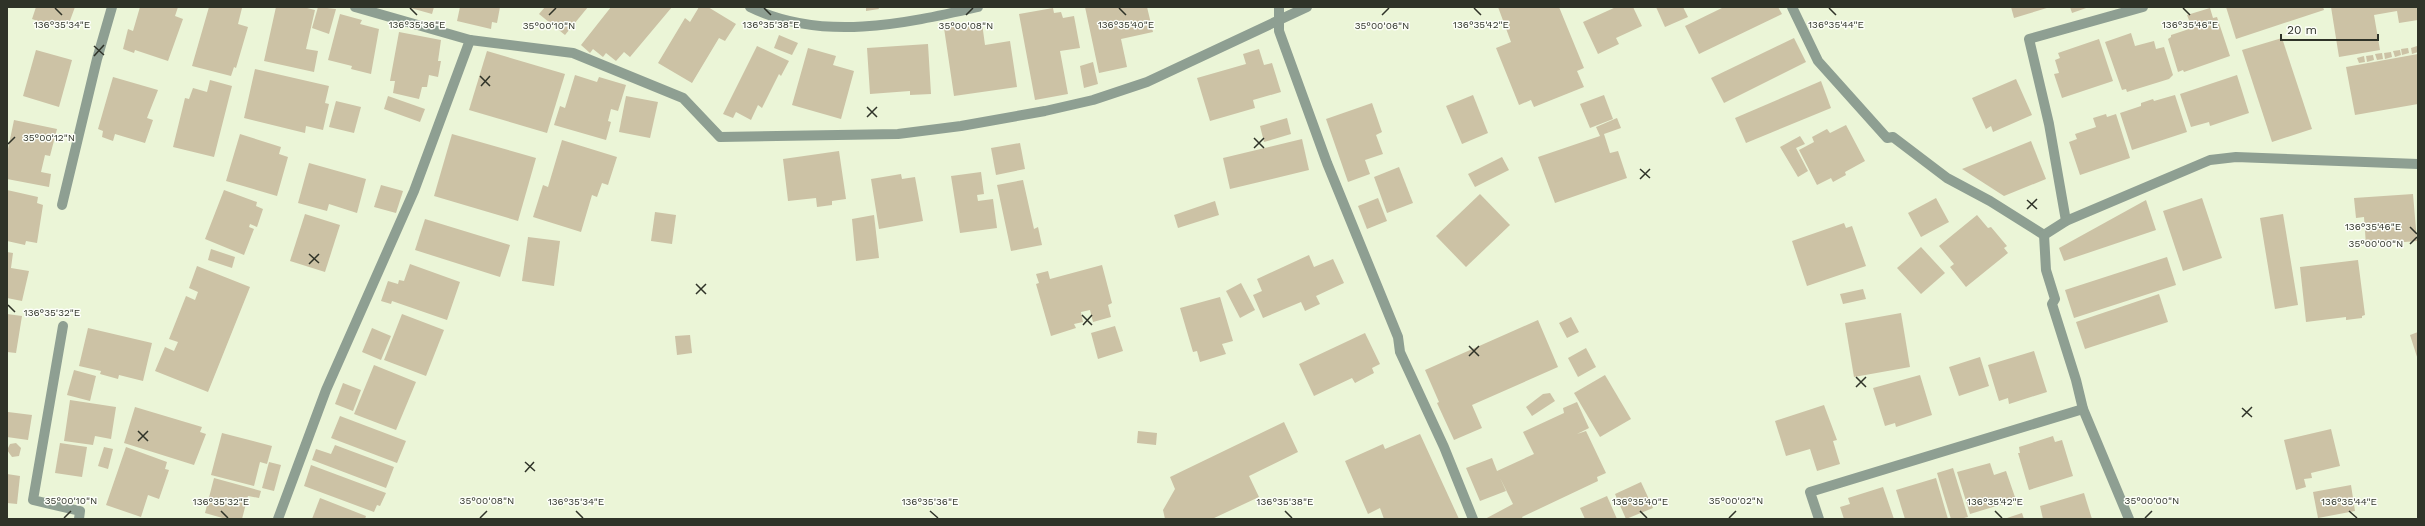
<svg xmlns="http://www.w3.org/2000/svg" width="2425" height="526" viewBox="0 0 2425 526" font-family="'Work Sans',sans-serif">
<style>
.building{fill:#ccc2a5}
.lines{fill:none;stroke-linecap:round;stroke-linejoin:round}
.minor{stroke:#8e9f92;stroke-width:10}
.ticks{fill:none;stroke:#2f3328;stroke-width:1.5}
.ticks-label{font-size:10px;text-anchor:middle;fill:#2f3328;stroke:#fcfef8;stroke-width:3;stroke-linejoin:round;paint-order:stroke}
</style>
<rect width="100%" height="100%" fill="#ebf5d7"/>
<g class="building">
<path d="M36,7H75L68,26L57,22L55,27L32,19Z"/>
<path d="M140,7H178L175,16L183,19L168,61L135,50L134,53L123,49L128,29L133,31Z"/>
<path d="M209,7L242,8L238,24L248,27L236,68L234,67L231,76L192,66Z"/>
<path d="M276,7H303L315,10L306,49L318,51L314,72L264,61Z"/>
<path d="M318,7L336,9L329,34L312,28Z"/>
<path d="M407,7H434L432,14Z"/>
<path d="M460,7H500L497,23L492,22L491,29L457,21Z"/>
<path d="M545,7H588L565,35L539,14Z"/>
<path d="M611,7H672L630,57L624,52L616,61L606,53L603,57L593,49L590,53L581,45Z"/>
<path d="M699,7H708L736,24L725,41L719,38L692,83L658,63L685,18L690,22Z"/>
<path d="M866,7H878L879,9L866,11Z"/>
<path d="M1085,7H1147L1153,32L1121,39L1127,67L1099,73Z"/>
<path d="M1498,7H1559L1584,68L1577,71L1584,87L1534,107L1531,100L1519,105L1496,48L1511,42Z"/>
<path d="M1616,7H1633L1642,26L1616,38L1619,44L1598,54L1583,22Z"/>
<path d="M1656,7H1683L1688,17L1665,27Z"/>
<path d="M1724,7H1778L1782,14L1699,54L1685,26Z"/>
<path d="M2011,7H2050L2014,18Z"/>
<path d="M2070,7H2089L2072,13Z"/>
<path d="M2226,7H2323L2324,10L2236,39Z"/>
<path d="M2331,7H2418V20L2399,23L2397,11L2374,15L2380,50L2339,57Z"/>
<path d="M1053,8L1054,13L1061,12L1063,18L1074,16L1080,48L1060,51L1068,94L1035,100L1019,14Z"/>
<path d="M2210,8L2213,18L2217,17L2230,56L2184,72L2183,70L2178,72L2168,39L2171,37V35L2192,28L2187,15Z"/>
<path d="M340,14L362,20L360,24L379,29L371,74L351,69L352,66L328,60Z"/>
<path d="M982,23L985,45L1010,41L1017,87L954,96L944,28Z"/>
<path d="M399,32L441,40L438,61H441L438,77L429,75L427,87H422L419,99L393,93L395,81H390Z"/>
<path d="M2131,33L2135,46L2154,41L2156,49L2164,47L2173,75L2169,79L2127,92L2126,89L2122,90L2105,42Z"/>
<path d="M779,35L798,43L792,55L774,48Z"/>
<path d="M1794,38L1806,62L1724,103L1711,78Z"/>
<path d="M2282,38L2312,129L2272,142L2242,50Z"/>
<path d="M2099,39L2113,81L2062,98L2054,74L2059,73L2055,60L2060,58L2058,53Z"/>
<path d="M928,44L931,94L910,95V91L870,94L867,48Z"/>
<path d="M757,46L789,61L781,76L779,74L762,108L758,105L751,120L736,112L733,118L723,114Z"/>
<path d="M2417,46L2418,52L2412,54L2411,48Z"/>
<path d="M808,48L836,56L833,65L854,71L841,119L792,105Z"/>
<path d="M2408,48L2409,53L2402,55L2401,49Z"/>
<path d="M1259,49L1264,65L1272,63L1281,92L1253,100L1255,108L1210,121L1197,78L1246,64L1243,54Z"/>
<path d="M36,50L72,60L59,107L23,96Z"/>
<path d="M2400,50L2401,55L2395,57L2393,51Z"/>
<path d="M487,51L565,74L547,133L469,110Z"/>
<path d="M2391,52L2392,57L2385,59L2384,53Z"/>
<path d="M2382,53L2383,59L2377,60L2375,54Z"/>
<path d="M2418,54V104L2355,115L2346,67Z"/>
<path d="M2373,55L2374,60L2367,62L2366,56Z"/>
<path d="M2364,56L2365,62L2359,63L2357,58Z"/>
<path d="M1093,62L1098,84L1084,88L1080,66Z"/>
<path d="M255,69L329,86L325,103L329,104L323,130L306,126L305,133L244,118Z"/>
<path d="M575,75L597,82L599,77L626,85L618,111L611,109L608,121L611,122L606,140L554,125L560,106L565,108Z"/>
<path d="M2237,75L2249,113L2210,126L2209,122L2191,127L2180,94Z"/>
<path d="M113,77L158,90L147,118L153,120L145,143L115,134L113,141L102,137L103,131L98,129Z"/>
<path d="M2016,79L2032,115L1993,132L1991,126L1986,129L1972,98Z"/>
<path d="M210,80L232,86L214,157L173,147L185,98L189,99L193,88L207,92Z"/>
<path d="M1821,81L1831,108L1746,143L1735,118Z"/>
<path d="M1473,95L1488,133L1462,144L1446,106Z"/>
<path d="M1604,95L1613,119L1590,128L1580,104Z"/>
<path d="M2175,95L2187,132L2132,150L2120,113L2141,106V103L2153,99L2154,101Z"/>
<path d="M388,96L425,109L420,122L384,109Z"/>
<path d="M626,96L658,102L650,138L619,132Z"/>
<path d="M336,101L361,107L354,133L329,127Z"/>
<path d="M1372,103L1382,132L1376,135L1383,154L1365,160L1370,174L1348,182L1326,119Z"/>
<path d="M2106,114L2107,117L2116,114L2130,158L2080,175L2069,142L2077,139L2075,134L2096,127L2093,118Z"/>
<path d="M1287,118L1291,134L1264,142L1260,126Z"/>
<path d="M1617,118L1621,128L1604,134L1610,153L1618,151L1627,178L1555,203L1538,157L1600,136L1596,127Z"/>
<path d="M14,120L57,129L50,156L45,155L41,172L51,174L49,187L7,179V154Z"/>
<path d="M1846,125L1865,161L1845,172L1846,175L1833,182L1831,178L1817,185L1799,150L1814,142L1812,137L1827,129L1830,133Z"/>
<path d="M240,134L281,147L279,154L288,157L277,196L226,181Z"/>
<path d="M452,134L536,158L518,221L434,196Z"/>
<path d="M1800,136L1805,144L1796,148L1808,171L1798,177L1780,147Z"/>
<path d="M1302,139L1309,170L1230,189L1223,158Z"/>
<path d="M562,140L617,157L608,185L602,183L597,197L592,195L581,232L533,217L543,185L548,187Z"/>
<path d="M2031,141L2046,179L2004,196L1962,169Z"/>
<path d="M1020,143L1025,169L996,175L991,148Z"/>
<path d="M839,151L846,199L832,201V205L817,207L816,198L788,201L783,159Z"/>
<path d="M1502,157L1509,170L1475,187L1468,174Z"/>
<path d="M309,163L366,179L357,213L329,204L327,211L298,203Z"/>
<path d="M1399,167L1413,203L1387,213L1374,177Z"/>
<path d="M981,172L984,194L977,195L978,201L993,199L997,228L960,233L951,176Z"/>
<path d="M901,174L902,179L915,177L923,221L879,229L871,179Z"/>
<path d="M1023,180L1034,229L1038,227L1042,245L1011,251L997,185Z"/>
<path d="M381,185L403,191L396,213L374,207Z"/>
<path d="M7,190L38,197L37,203L43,205L37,243L26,241L25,245L7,241Z"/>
<path d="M224,190L257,202L256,206L263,209L257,227L250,224L249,227L254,229L244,255L205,239Z"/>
<path d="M1480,194L1510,225L1466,267L1436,236Z"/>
<path d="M2413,194L2417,241L2366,245L2364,217L2356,218L2354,198Z"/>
<path d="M1378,198L1387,221L1367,229L1358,206Z"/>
<path d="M1936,198L1949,222L1921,237L1908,213Z"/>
<path d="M2202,198L2222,258L2183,271L2163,211Z"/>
<path d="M2146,200L2156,230L2064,261L2059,248Z"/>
<path d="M1215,201L1219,215L1178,228L1174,215Z"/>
<path d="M655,212L676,215L672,244L651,241Z"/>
<path d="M305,214L340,225L325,272L290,261Z"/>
<path d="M2283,214L2298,305L2275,309L2260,218Z"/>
<path d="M874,215L879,258L856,261L852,219Z"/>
<path d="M1977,215L1988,228L1991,227L2007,246L2004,248L2008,253L1966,287L1950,267L1954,264L1939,246Z"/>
<path d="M425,219L510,245L500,277L415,250Z"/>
<path d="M1844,223L1846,228L1852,226L1866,266L1807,286L1792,241Z"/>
<path d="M528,237L560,241L554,286L522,281Z"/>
<path d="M1921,247L1945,273L1921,294L1897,268Z"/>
<path d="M211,249L235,257L232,268L208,260Z"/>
<path d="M7,252L13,253L11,268L29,271L22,301L7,298Z"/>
<path d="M1309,255L1314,267L1333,259L1344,283L1316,296L1320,304L1305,311L1301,302L1263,318L1253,295L1262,291L1257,279Z"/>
<path d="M2167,257L2176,285L2074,318L2065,290Z"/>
<path d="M2358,260L2365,315L2362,316V318L2346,320V317L2306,322L2300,267Z"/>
<path d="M410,264L460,282L447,320L392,301L391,304L381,301L388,281L398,284L399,280L404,281Z"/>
<path d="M1102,265L1112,303L1108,305L1111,317L1093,322L1090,310L1081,312L1083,322L1074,324L1076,328L1051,336L1036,284L1039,283L1036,274L1048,271L1050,279Z"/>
<path d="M197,266L250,287L208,392L155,371L165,347L174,351L178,342L169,339L186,296L195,300L198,292L189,288Z"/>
<path d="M1241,283L1255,310L1240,318L1226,291Z"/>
<path d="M1863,289L1866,299L1843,304L1840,294Z"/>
<path d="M2159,294L2168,322L2085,349L2076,322Z"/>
<path d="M1220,297L1233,341L1222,344L1226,354L1200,362L1197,351L1193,352L1180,308Z"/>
<path d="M1901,313L1910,367L1854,377L1845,323Z"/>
<path d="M7,314L22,316L16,353L7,352Z"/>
<path d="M402,314L444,330L426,376L384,360Z"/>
<path d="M1571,317L1579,332L1567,338L1559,323Z"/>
<path d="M1538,320L1558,367L1472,405L1482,428L1454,440L1437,403L1439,402L1425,370Z"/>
<path d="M1115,326L1123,351L1098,359L1091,333Z"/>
<path d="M88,328L152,343L143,381L119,375L118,379L100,374L101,371L79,366Z"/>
<path d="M372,328L391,336L381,360L362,352Z"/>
<path d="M2418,332V360L2410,335Z"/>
<path d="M1365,333L1380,364L1372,368L1374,373L1355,383L1352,378L1314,396L1299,364Z"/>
<path d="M690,335L692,353L677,355L675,336Z"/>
<path d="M1586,348L1596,367L1578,377L1568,358Z"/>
<path d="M2034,351L2047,392L2009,404L2008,398L1999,401L1988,365Z"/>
<path d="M1980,357L1989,386L1959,396L1949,367Z"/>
<path d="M374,365L416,382L396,430L354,414Z"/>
<path d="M74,370L96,376L90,401L67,395Z"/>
<path d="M1605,375L1631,419L1600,437L1574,393Z"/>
<path d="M1920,375L1932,415L1896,427L1895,423L1885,426L1873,388Z"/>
<path d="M343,383L361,390L353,411L335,404Z"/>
<path d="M1550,393L1555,401L1532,416L1526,407L1543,394Z"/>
<path d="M70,400L116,407L111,439L95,436L93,445L64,441Z"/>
<path d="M1577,402L1589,428L1577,434L1586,431L1606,473L1597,477L1598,481L1522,517L1523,519H1485L1513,504L1500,478L1506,491L1480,501L1466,468L1492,458L1497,471L1534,454L1523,432L1564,413L1563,408Z"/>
<path d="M1824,405L1837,440L1833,441L1840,464L1817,471L1810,449L1786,456L1775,421Z"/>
<path d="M135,407L202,427L200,432L206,434L194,465L124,443Z"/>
<path d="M8,412L32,415L28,440L7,437Z"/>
<path d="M340,416L406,441L397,463L331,438Z"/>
<path d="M1284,422L1298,452L1249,476L1259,497L1212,519H1165L1163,510L1175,489L1170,477Z"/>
<path d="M2331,429L2340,466L2311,473L2312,478L2304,479L2306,487L2296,490L2284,440Z"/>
<path d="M1138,431L1157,433L1156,445L1137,443Z"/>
<path d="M222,433L272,446L267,464L260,462L254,486L211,475Z"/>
<path d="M1420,434L1459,519H1384L1380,508L1368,514L1345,461L1383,444L1385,449Z"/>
<path d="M2053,436L2055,442L2062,440L2073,476L2029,490L2018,453H2020L2019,447Z"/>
<path d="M16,443L21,448L19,456L12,457L7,450L10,444Z"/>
<path d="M60,443L87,447L82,477L55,473Z"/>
<path d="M335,445L394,467L386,488L312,460L316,449L331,454Z"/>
<path d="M104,447L113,449L108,469L98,466Z"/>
<path d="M126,447L167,462L165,469L169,470L159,499L148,495L141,517L106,505Z"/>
<path d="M269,462L281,465L274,491L262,488Z"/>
<path d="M1990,463L1994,475L2006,471L2016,500L1970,514L1957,472Z"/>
<path d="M311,465L386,493L380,506L377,505L374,512L304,486Z"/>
<path d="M1953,468L1968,517L1960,519H1951L1937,473Z"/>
<path d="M7,474L20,476L17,504L7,503Z"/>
<path d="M214,478L261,491L259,498L248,496L242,519H226L205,513Z"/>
<path d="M1936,478L1948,519H1905L1896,490Z"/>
<path d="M1641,482L1653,508L1626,519L1615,494Z"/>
<path d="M2351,485L2355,511L2318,518L2313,492Z"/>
<path d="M1883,487L1894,519H1844L1840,507L1850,504L1848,498Z"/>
<path d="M2084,493L2092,519H2043L2040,506Z"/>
<path d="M1607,496L1617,519H1585L1580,508Z"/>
<path d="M320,498L366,516L365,519H312Z"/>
<path d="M2022,513L2024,519H2004Z"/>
</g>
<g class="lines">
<g class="minor">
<path d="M355,7L470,40L573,53L683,98L720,137L898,134L961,126L1045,111L1093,100L1147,82L1307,7"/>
<path d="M750,7C821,42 904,24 978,7"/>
<path d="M1279,7V31L1327,163L1398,337L1400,352L1444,447L1473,519"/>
<path d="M1792,7L1818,61L1887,138L1893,137L1947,178L1990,201L2044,235L2046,270L2055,299L2052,304L2076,380L2083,409L2129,519"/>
<path d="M62,205L97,59L112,7"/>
<path d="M2066,221L2049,124L2029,39L2143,7"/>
<path d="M2044,235L2066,221L2210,160L2236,157L2418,164"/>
<path d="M63,326L33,500L80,511L79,519"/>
<path d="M278,519L326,390L414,191L470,40"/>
<path d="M1819,519L1810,492L2083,409"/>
</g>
</g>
<path class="ticks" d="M55,8L62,15M410,8L417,15M764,8L771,15M1119,8L1126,15M1474,8L1481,15M1829,8L1836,15M2183,8L2190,15M549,15L556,8M966,15L973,8M1382,15L1389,8M94,46L104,55M94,56L104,45M480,76L490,86M481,86L490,76M867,107L877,117M867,117L877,107M1254,138L1264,148M8,144L15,137M1254,148L1264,138M1640,169L1650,178M1640,179L1650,169M2027,200L2037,209M2027,209L2037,199M2410,227L2417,234M2410,244L2417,237M309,254L319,263M309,264L319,254M696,284L706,294M696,294L706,284M8,305L15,312M1082,315L1092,325M1083,325L1092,315M1469,346L1479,356M1469,356L1479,346M1856,377L1866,387M1856,387L1866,377M2242,408L2252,417M2242,417L2252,407M138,431L148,441M138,441L148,431M525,462L535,471M525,472L534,462M221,511L228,518M576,511L583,518M930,511L938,518M1285,511L1292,518M1640,511L1647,518M1995,511L2002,518M2349,511L2357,518M64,518L71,511M480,518L487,511M1729,518L1736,511M2145,518L2152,511"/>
<g class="ticks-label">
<text x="2190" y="28">136°35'46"E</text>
<text x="62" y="28">136°35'34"E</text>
<text x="417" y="28">136°35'36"E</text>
<text x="771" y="28">136°35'38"E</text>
<text x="1126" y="28">136°35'40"E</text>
<text x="1481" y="28">136°35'42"E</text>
<text x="1836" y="28">136°35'44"E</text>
<text x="549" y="29">35°00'10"N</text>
<text x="966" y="29">35°00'08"N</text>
<text x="1382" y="29">35°00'06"N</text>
<text x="49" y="141">35°00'12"N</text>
<text x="2373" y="230">136°35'46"E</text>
<text x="2376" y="247">35°00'00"N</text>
<text x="52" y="316">136°35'32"E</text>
<text x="71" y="504">35°00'10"N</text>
<text x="487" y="504">35°00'08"N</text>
<text x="1736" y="504">35°00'02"N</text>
<text x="2152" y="504">35°00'00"N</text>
<text x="221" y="505">136°35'32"E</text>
<text x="576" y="505">136°35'34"E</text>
<text x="930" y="505">136°35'36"E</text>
<text x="1285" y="505">136°35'38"E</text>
<text x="1640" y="505">136°35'40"E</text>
<text x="1995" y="505">136°35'42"E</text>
<text x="2349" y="505">136°35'44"E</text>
</g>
<rect width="2425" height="526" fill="none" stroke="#2f3328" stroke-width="16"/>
<path d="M2281 34v6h97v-6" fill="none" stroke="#2f3328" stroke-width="2"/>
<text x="2287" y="34" font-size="12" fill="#2f3328" stroke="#fcfef8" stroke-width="3" paint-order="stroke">20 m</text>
</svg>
